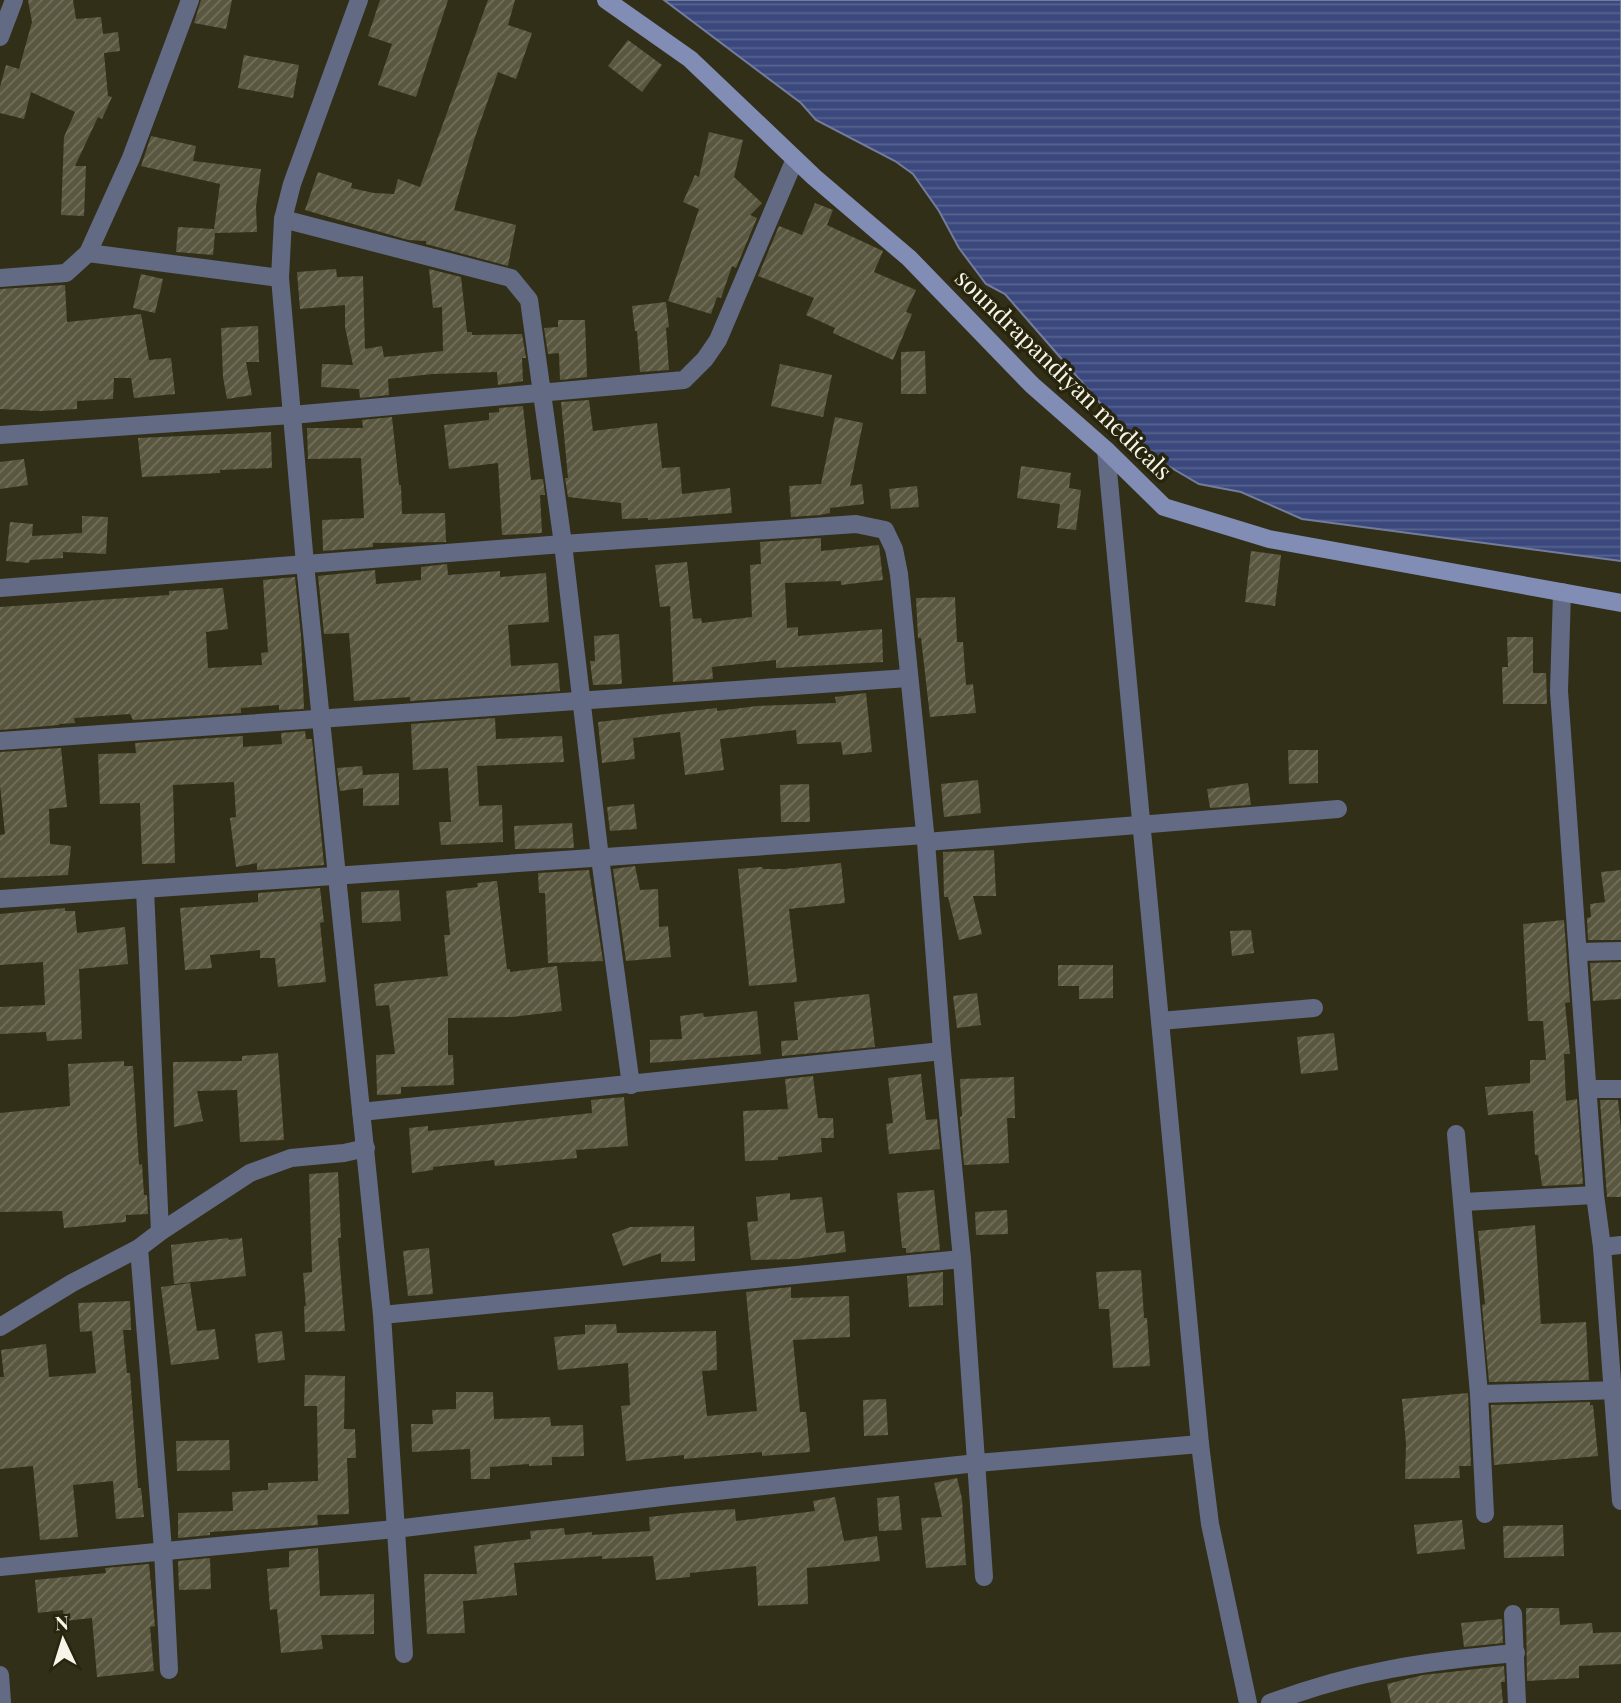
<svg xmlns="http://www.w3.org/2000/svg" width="1621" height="1703" viewBox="0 0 1621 1703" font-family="'Playfair Display',serif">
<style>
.water{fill:url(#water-rules);stroke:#737c9d;stroke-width:2}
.building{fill:url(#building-hatch)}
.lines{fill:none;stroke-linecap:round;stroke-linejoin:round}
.minor{stroke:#636b84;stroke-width:18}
.tertiary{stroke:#636b84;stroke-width:18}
.secondary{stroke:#818db5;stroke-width:18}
.labels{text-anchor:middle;stroke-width:7;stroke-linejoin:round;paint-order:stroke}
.street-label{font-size:24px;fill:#f7f5e8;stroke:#28250f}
</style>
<defs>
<pattern id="water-rules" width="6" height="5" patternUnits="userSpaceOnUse" patternTransform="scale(1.75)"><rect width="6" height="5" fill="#3a487d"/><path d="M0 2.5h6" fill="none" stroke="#57638f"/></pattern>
<pattern id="building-hatch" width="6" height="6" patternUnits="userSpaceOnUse" patternTransform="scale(1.75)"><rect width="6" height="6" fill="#5a5740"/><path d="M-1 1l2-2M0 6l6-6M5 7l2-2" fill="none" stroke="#72705c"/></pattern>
</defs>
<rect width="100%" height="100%" fill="#322f19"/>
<path class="water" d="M664,0H1621V561L1302,519L1241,492L1199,484L1141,450L1005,294L986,284L959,248L939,211L913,174L895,161L816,120L801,103Z"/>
<g class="building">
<path d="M28,0H73L76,19L101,17L103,34L118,32L120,51L104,53L108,96L112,97L102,119L98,117L75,166H86L84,216L61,215L64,137L75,112L31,92L24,119L0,113V87L6,65L19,69L32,22Z"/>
<path d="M201,0H232L226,29L194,23Z"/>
<path d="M380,0H448L416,97L378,85L392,44L368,36Z"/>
<path d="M488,0H515L508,25L532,33L516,79L498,72L475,137L454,210L516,225L508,266L426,244V241L408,240L305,210L318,172L352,183L351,188L374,193L394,194L398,179L420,187Z"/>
<path d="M628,40L662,65L642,92L608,66Z"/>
<path d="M244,55L299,65L293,98L238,88Z"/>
<path d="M709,132L743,140L734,177L762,203L750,215L757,218L736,268L732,266L721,298L717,297L711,314L668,301L699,209L683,202L695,175L699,177Z"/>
<path d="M151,136L196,146L193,161L261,169L256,207L257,232L215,233L213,255L176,252L178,227L214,229L220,184L141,166Z"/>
<path d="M815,203L833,210L827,225L883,251L874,272L916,290L906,312L912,314L893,360L833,333L835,328L806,315L814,298L758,276L779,226L802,235Z"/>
<path d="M336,269L337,277L363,276L365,349L382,346L384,357L443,351L442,307L433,308L429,269L461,277L467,332H472V335L522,334L526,358H522L523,381L498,385L497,372L432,374L388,379L389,395L360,398L359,389L321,387L322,364L353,365L345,327V305L300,309L297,272Z"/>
<path d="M141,274L163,279L155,313L133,308Z"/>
<path d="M65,285L67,322L141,314L149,360L171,358L175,394L134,398L131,378H114L113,399L77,401V409L41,411L0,409V289Z"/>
<path d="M666,302L669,327L666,328L669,370L640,372L637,331H635L632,306Z"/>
<path d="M558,320H585L587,377L560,380L559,353L548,354L544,328L558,327Z"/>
<path d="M258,326L259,362H246L252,395L227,399L223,377L221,328Z"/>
<path d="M925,351L926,394H901V352Z"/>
<path d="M780,364L832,375L823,417L771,406Z"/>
<path d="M589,400L593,431L657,423L662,468L680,467L682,494L730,488L732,513L648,520V518L622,519L621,503L568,497L565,478H568L561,402Z"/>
<path d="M523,406L531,480L543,479L545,495H540L542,533L502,535L498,463L449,469L444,425L489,420V413L499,412V408Z"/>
<path d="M392,417L399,485H401L402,514L445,513L446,542L373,543V547L323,551L322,520L364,518L361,458L308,459L307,428H363L362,420Z"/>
<path d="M835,417L863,423L850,486L862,484L864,504L830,508V513L820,515L791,517L789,486L821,484Z"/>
<path d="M271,432L272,468L220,470V473L142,477L138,438Z"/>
<path d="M24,459L28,485L0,489V462Z"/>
<path d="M1021,466L1071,473L1069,488L1081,490L1076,530L1057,528L1060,504L1017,498Z"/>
<path d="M917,486L919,507L891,509L889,489Z"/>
<path d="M82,516L108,517L106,554L63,552V558L30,560L29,563L6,561L10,522L33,524L32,536L82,533Z"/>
<path d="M821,538V551L879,545L883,580L841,585V581L785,583L787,628L798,627V636L882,629L883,662L776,668V660L712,667L713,679L673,682L670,606L660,607L655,565L687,562L693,619L701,618L702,623L752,617L750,565L761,564L760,542Z"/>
<path d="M1251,551L1281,555L1275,606L1245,602Z"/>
<path d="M447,564L448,575L500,571V577L546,573L549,622L508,625L511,666L558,663L560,691L410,701V697L354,701L349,633L324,634L318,576L375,570L376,584L421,580V567Z"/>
<path d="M295,577L301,636L304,709L279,710V705L241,708V713L133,720L130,714L74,718L75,723L59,724V725L0,730V607L169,595V591L223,588L228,629L206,632L208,668L262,665L261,653L268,652L263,580Z"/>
<path d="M955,597L957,642H963L966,685L973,684L976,713L930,717L921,638H918L916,598Z"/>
<path d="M619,634L622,684L593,685L590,661H595L594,636Z"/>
<path d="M1507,637H1533V673H1546L1547,704H1503L1502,667H1508Z"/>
<path d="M866,693L872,752L843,755L841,742L797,744L796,730L720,739L724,770L685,775L680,732L633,738L635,759L602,763L598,722L717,708V711L757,706L836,703L835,697Z"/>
<path d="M495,718L496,739L562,736L564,762L477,766L479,806L502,805L503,842L441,845L439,822H451L448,768L413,770L411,724Z"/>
<path d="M305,731L306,739H312L324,865L257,870V863L236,867L230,818L236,817L234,782L173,785L175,863L142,864L140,803L100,804L98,754L136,753L135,743L243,736V747L282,744L281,733Z"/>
<path d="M61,748L67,807L49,809L50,844L71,846L68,875L0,878V835L5,834L0,785V752Z"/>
<path d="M1288,750H1318V783L1289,784Z"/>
<path d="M362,766L363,777V775L399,773V805L363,806V788L340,791L337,768Z"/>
<path d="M978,780L981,813L944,817L941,784Z"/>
<path d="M1248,783L1251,805L1210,808L1207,789Z"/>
<path d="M809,784L810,822H781L780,785Z"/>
<path d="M634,804L637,829L610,831L607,807Z"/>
<path d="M572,823L574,848L515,849L514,826Z"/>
<path d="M994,850L996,896H973L982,934L959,940L948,897H944L943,852Z"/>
<path d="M841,863L845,903L789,909L797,982L749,986L738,869L762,867L763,869H785Z"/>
<path d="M635,866L640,890L658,889L659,927L668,926L671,957L626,961L613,869Z"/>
<path d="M589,870L603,961L548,963L545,893H539L538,873Z"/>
<path d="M1621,870V940H1588L1587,918L1591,917L1590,904L1605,902L1601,872Z"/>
<path d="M497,881L507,969H510V972L557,966L562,1011L512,1017L448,1018V1055H453L454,1085L401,1087V1094L377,1095L376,1055L395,1054L389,1005L376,1006L374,984L448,976L444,935H450L446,891L478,887L477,883Z"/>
<path d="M320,888L324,922L320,923L326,982L278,987L275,958H260V950L210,955L212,968L185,970L180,908L258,902V893Z"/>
<path d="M399,890L401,921L362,923L361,892Z"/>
<path d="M65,908V911H75L77,933L125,927L128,964L79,969L82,1039L47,1041L46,1032L0,1034V1007L45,1005L43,962L0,965V914Z"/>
<path d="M1564,920L1570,1002L1565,1003L1570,1054H1564L1566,1101L1577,1099L1583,1184L1542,1186L1538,1155H1535L1533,1111L1488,1115L1485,1087L1530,1083V1060H1546L1543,1021H1528L1523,924Z"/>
<path d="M1251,930L1254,953L1232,956L1230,931Z"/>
<path d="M1621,962V999L1593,1001L1590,963Z"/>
<path d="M1058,965H1113V998L1079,999V986H1058Z"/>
<path d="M977,993L981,1025L957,1028L953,996Z"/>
<path d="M869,994L875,1047L782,1056L781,1041L798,1040L794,1002Z"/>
<path d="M757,1011L761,1054L650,1063V1040L682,1039L680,1016L703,1013L704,1017Z"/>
<path d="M1334,1033L1338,1070L1301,1074L1297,1037Z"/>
<path d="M278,1053L284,1140L240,1142L237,1090L197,1091L203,1121L174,1127L173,1062L242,1061V1056Z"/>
<path d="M124,1061V1066H133L139,1165L142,1164L144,1195H147L148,1214L126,1215V1222L64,1228L62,1211L0,1212V1113L70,1106L68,1064Z"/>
<path d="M921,1074L926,1120L937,1119L940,1149L889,1154L886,1124L893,1123L888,1078Z"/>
<path d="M813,1076L818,1118H833L834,1138H821L822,1152L778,1157V1160L745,1161L743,1111L788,1109L785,1079Z"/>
<path d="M1014,1077L1015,1118H1007L1009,1163L964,1165L960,1117L962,1116L960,1079Z"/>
<path d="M624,1097L628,1146L576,1150L577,1158L495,1166L494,1160L433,1167V1170L412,1173L409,1128L428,1126V1131L592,1113L591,1100Z"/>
<path d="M1600,1100H1618L1621,1128V1197H1607Z"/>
<path d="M338,1172L341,1238H338L345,1331L305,1332L304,1306H306L303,1273L312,1272L309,1174Z"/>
<path d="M934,1190L940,1250L906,1253V1248H902L897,1193Z"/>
<path d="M790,1193V1200L822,1197L826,1233L844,1231L846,1252L796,1259L751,1260L747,1222L758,1221L756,1197Z"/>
<path d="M1007,1210L1008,1234L976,1235L975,1212Z"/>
<path d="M1535,1225L1541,1324L1586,1322L1589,1380L1489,1382L1482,1305L1485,1304L1478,1231Z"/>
<path d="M694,1226L695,1261L661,1262V1253L623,1266L612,1234L630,1227Z"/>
<path d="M228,1238L229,1240L242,1238L246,1276L174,1284L171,1245Z"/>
<path d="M429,1248L433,1294L408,1296L403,1251Z"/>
<path d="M1141,1270L1144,1318H1147L1150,1366L1113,1368L1109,1309H1099L1096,1272Z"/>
<path d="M943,1272V1305L909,1307L907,1276Z"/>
<path d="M190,1283L197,1331L215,1329L219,1359L171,1365L161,1287Z"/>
<path d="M791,1287V1298L849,1296L850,1337L793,1340L800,1412H806L810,1452L762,1456V1452L684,1459V1455L626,1461L621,1406L630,1405L628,1363L558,1370L554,1337L585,1334V1325L616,1324L617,1333L716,1331L717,1370L702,1371L707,1416L757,1411L746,1292Z"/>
<path d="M130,1301L131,1330H123L127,1373H130L138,1488H141L144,1517L116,1519L113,1481L73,1485L78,1537L40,1540L33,1466L0,1469V1377H4L1,1350L46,1344L49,1377L96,1373L92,1331L80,1332L78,1303Z"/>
<path d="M282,1331L285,1360L258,1363L255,1334Z"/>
<path d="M305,1375L345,1376L344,1429H355L356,1458H347L349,1514L317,1515L318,1525L210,1532V1535L178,1538V1513L233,1511L232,1492L268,1490V1483L318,1481L317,1406H304Z"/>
<path d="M456,1392H493L494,1419L550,1417L551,1426L583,1425L584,1456L552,1457V1465L529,1466V1464L490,1467V1479H471L470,1449L412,1452L411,1424H433L432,1410L456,1409Z"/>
<path d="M1468,1393L1471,1466H1459L1460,1478L1405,1479L1406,1444L1402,1399Z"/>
<path d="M886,1399L888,1435L864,1436L863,1400Z"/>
<path d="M1590,1402V1405H1593L1598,1456L1494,1465L1491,1405Z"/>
<path d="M229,1440L230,1470L177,1471L176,1441Z"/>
<path d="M957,1478L962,1499L966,1565L926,1568L921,1518L942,1517L934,1483Z"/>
<path d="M899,1496L902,1530L879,1531L877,1498Z"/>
<path d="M835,1497L844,1541L877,1536L880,1561L807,1568L808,1604L758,1606L756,1566L690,1573V1577L656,1580L653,1556L602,1559V1556L514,1563L517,1595L463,1601L465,1633L427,1634L424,1574H477L474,1546L531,1539L530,1531L564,1528L565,1535L592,1532V1535L650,1531L649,1517L683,1513L735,1509L736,1521L815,1511L813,1501Z"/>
<path d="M1462,1520L1465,1549L1417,1554L1414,1525Z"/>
<path d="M1563,1525L1564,1556L1504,1558L1503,1526Z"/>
<path d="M318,1548L320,1596L374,1594V1634L321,1635L323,1649L281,1653L277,1609L270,1610L267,1569L289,1567V1551Z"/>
<path d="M210,1558L211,1589L179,1590L178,1561Z"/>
<path d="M149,1564L155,1626L150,1627L154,1671L97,1677L92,1618L64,1621L63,1610L38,1613L35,1580L106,1573L105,1568Z"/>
<path d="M1526,1608H1559L1560,1625L1592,1623L1593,1633L1621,1632V1664L1579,1666V1678L1527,1681Z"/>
<path d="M1502,1619L1503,1643L1464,1647L1461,1623Z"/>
<path d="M1504,1666L1505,1682H1501L1503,1703H1391L1387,1684L1423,1675Z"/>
</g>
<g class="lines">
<g class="minor">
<path d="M359,0L292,184L283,219L280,278L305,564L382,1315L404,1654"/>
<path d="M0,37L14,0"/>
<path d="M283,219L511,278L529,300L563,544L600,858L631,1085"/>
<path d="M88,253L280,278"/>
<path d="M0,278L66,273L88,253L131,158L190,0"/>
<path d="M0,435L292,415L684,380L705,359L718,340L795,159"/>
<path d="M0,588L563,544L856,524L885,530L894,549L899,574L926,842L942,1051L962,1259L984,1577"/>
<path d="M1562,592L1559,691L1595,1195L1602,1247L1621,1501"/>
<path d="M0,741L908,678"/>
<path d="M926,842L1338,809"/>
<path d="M145,889L160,1232"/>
<path d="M0,899L925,835"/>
<path d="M1579,952L1621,951"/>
<path d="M1160,1021L1314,1008"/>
<path d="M1588,1089H1621"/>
<path d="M361,1112L942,1051"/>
<path d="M1456,1134L1479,1394L1485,1514"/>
<path d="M1463,1202L1595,1195"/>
<path d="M1602,1247L1621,1245"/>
<path d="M139,1248L163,1550L169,1670"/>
<path d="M382,1315L962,1259"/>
<path d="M0,1327L72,1283L139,1248L160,1232L250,1173L291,1158L344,1153L366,1148"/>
<path d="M1479,1394L1621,1390"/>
<path d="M0,1567L395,1529L670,1496L977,1463L1200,1444"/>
<path d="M1513,1614L1517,1703"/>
<path d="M0,1675L2,1702"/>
<path d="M1270,1703C1353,1671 1428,1661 1516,1653"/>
</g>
<path class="tertiary" d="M1106,450L1200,1444L1210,1524L1248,1703"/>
<path class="secondary" d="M606,0L690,59L814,177L909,258L1032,385L1106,450L1164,507L1269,539L1621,603"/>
</g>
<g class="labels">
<g class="street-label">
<text transform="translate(1063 375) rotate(44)" y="8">soundrapandiyan medicals</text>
</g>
</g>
<g transform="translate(63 1640) rotate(356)" stroke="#28250f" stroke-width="5" paint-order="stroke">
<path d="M0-5L12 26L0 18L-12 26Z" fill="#f7f5e8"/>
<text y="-10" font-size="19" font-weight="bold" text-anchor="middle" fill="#f7f5e8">N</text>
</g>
</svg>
